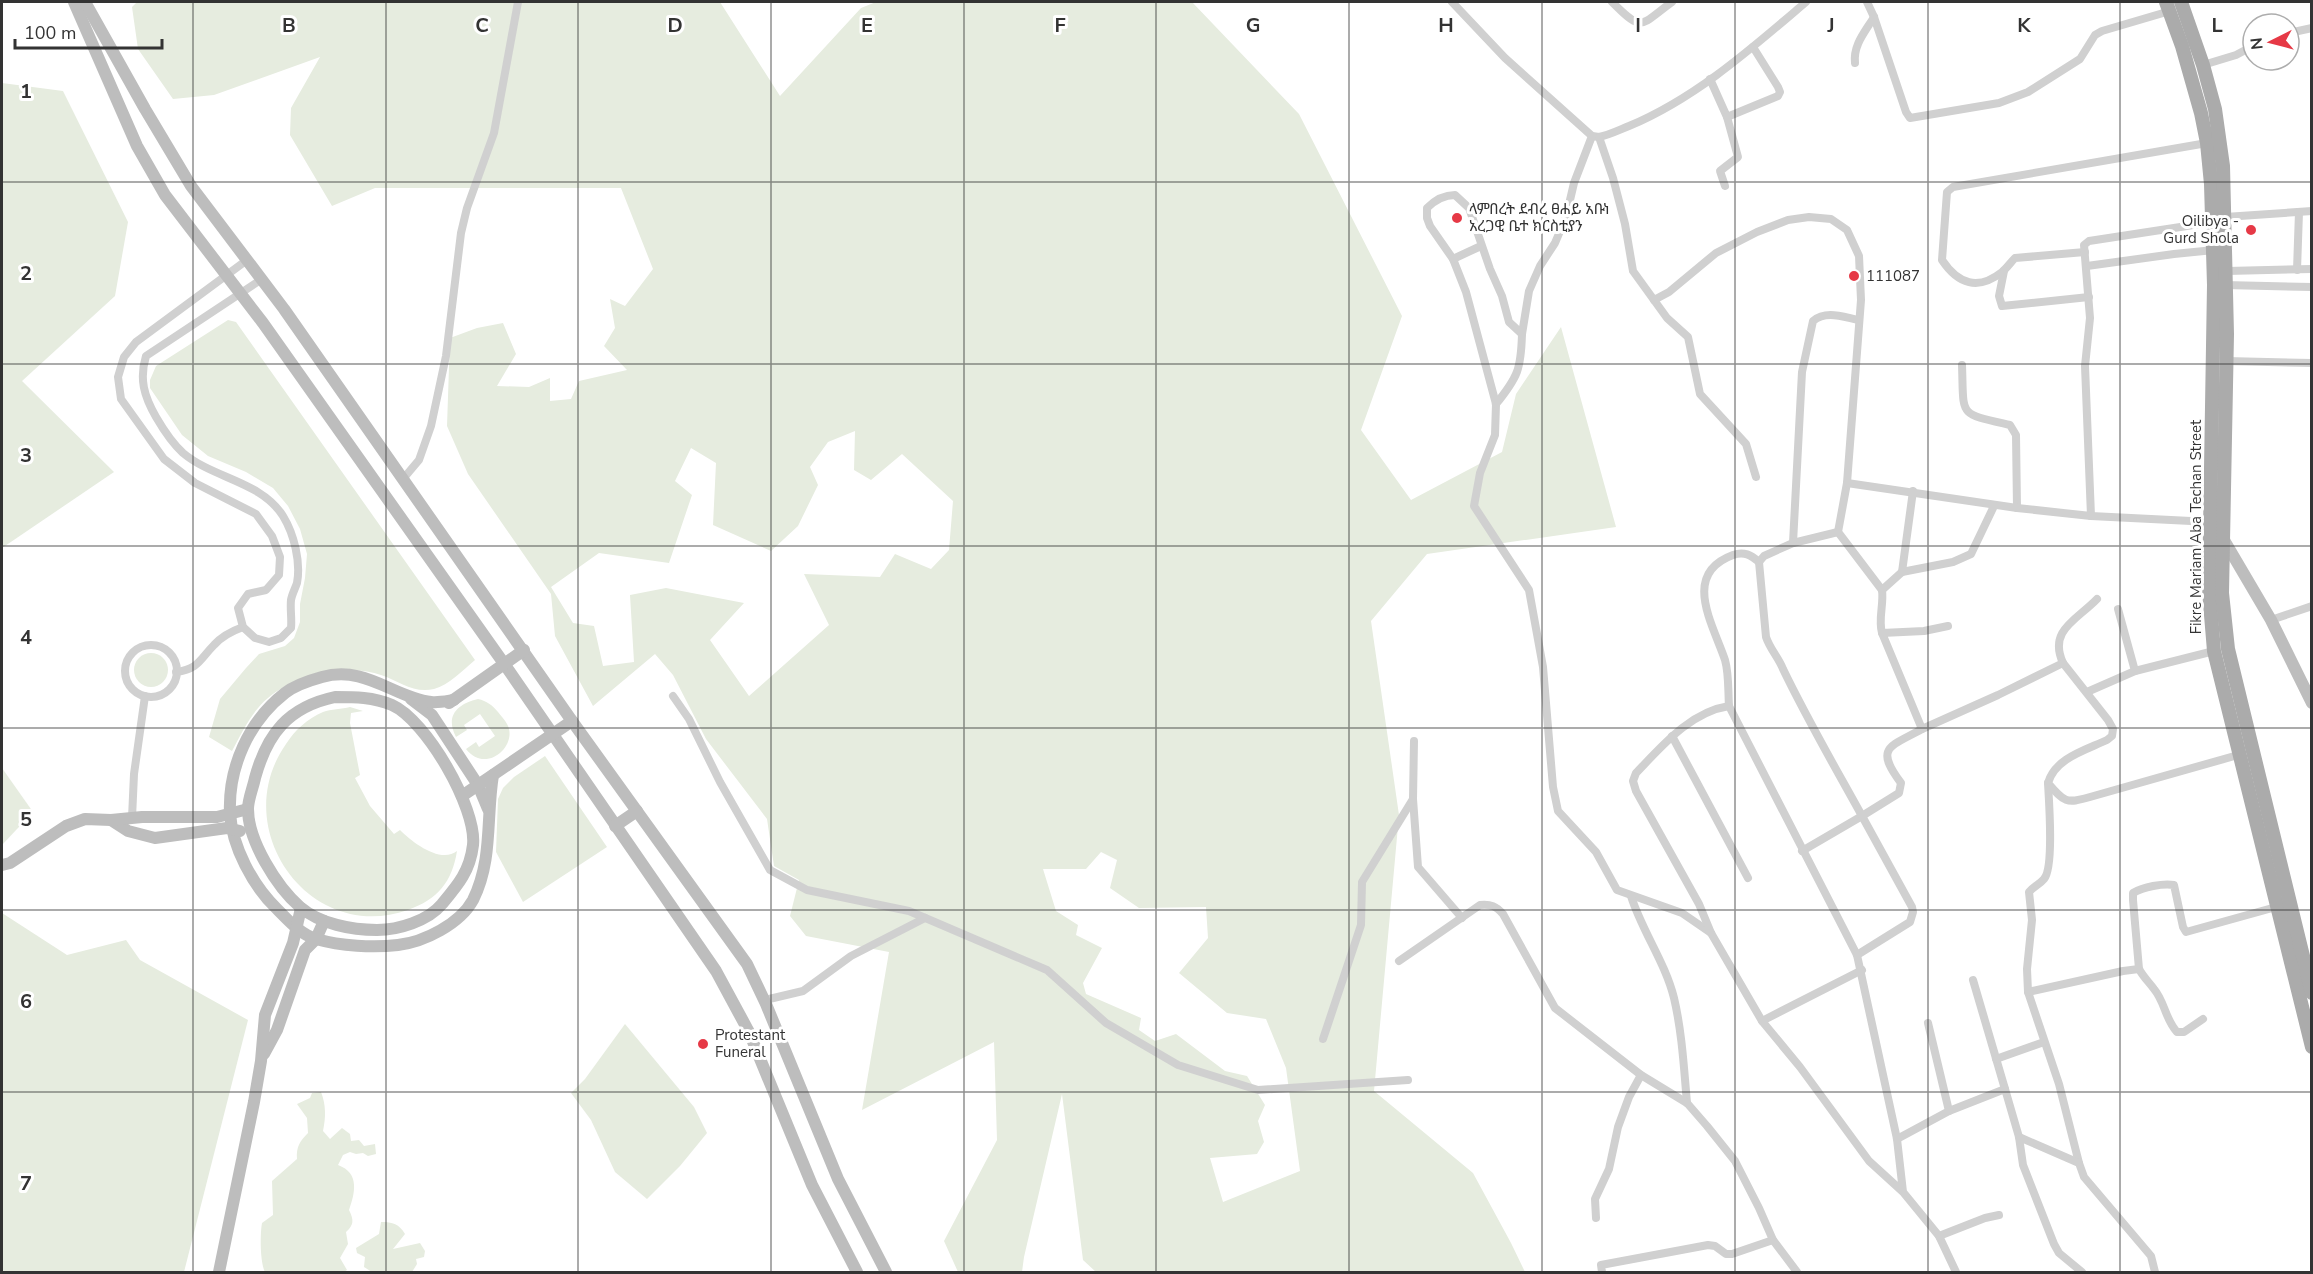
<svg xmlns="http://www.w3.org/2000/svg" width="2313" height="1274" viewBox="0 0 2313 1274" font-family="'Nunito Sans','Noto Sans Ethiopic',sans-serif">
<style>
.green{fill:#e6ecdf;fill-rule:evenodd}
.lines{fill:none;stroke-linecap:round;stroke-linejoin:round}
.street{stroke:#d0d0d0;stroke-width:8}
.secondary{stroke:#bdbdbd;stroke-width:12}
.primary{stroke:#ababab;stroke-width:14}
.grid{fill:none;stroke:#333;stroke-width:1.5;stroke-opacity:0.55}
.poi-dot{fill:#e63946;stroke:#fff;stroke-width:2}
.labels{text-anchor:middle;stroke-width:6;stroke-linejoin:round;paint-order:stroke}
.poi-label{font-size:15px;fill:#333;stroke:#fff;text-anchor:start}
.street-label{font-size:15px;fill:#333;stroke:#fff}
.grid-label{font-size:20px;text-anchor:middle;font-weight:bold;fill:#333;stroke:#fff;stroke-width:6;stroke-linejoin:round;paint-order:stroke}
</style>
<rect width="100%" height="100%" fill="#fff"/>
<g class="green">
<path d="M137,2H720L780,96L861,8L876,2H1192L1299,114L1402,316L1361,430L1411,500L1502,452L1516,394L1561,327L1616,527L1427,554L1371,621L1399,815L1374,1091L1473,1173L1511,1243L1525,1272H1096L1083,1260L1062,1094L1024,1257L1022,1272H958L944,1241L997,1140L994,1042L862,1110L889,952L806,936L790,916L799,880L774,866L767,819L706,739L673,675L655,654L593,706L555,636L551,594L468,474L447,426L450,338L477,328L503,323L516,354L497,386L529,387L550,378V401L571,399L579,381L627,370L604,346L615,328L610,299L625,306L653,269L621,188H375L332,206L290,135L291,108L320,57L214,95L173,99L138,49L132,7ZM855,431L854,470L871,480L902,454L953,501L949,550L931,569L895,554L880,577L804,574L829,625L749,696L710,640L744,603L666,588L630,595L634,662L603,666L594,626L573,623L551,587L599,553L669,563L692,495L675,481L691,448L716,463L713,525L771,551L798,526L818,485L810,467L828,442ZM1101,852L1117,860L1110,888L1139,908L1206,907L1208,938L1179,973L1227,1013L1266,1019L1286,1068L1300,1171L1223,1202L1210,1158L1257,1154L1264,1142L1258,1121L1265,1105L1247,1076L1225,1071L1176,1034L1155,1041L1139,1030L1141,1018L1086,994L1083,983L1102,948L1076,935L1078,925L1056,911L1043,869H1086Z"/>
<path d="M2,83L63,91L128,222L115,296L22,381L114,472L2,548Z"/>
<path d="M228,320L236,322L475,660C463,670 449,685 434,689C414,694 399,681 381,675C349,663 294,675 268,698C252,711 242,732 232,751L209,737L220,699L246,668L259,654L285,646L294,638L300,622V604L305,578L307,554L300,529L288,506L273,488L246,472L208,456L182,435L150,388V380L156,366Z"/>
<circle cx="151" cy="670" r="17"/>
<path d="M478,699C487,701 492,705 498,712C501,716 505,720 507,724C519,745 486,775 466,749L476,742L479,747L495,736L480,714L464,725L467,730L456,737C445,716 457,704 478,699Z"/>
<path d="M350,707L363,711L351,713L350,723L360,775L355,778L370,806L394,834L400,830C413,843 441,864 457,851C452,882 438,899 408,910C309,945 227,828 286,744C295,730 307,719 323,712C331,709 342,709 350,707Z"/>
<path d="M545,756L607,847L523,902L496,852L498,799L503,788L514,777Z"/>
<path d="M2,768L33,812L2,845Z"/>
<path d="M2,913L67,955L126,940L140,960L248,1020L184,1272H2Z"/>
<path d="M625,1024L694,1107L707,1133L680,1166L647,1199L615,1172L591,1120L571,1093L585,1079Z"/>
<path d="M321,1092C326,1105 326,1117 323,1131L330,1139L342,1128L350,1134L351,1141L359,1140L364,1146L375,1144L376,1154L368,1156L363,1153L356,1154L350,1152L343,1155L338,1165C360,1173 355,1193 349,1210C354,1220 354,1225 346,1232L348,1244L340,1258L347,1270L344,1272H265C260,1262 260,1234 262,1223L273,1215L272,1181L297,1159C296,1147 300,1141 308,1133L307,1118L297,1104L310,1098L312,1093Z"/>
<path d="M381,1222C393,1222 399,1224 405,1234L393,1249L420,1243L425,1251L424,1257L416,1259L417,1264L412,1272H372L364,1267L365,1257L357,1253L356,1248L379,1234Z"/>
</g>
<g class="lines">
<g class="street">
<path d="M1452,2L1505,58L1592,136L1599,137C1609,135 1619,130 1629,126C1696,98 1752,48 1806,2"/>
<path d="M1612,2C1643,33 1639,26 1672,2"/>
<path d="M1867,2L1874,17L1906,112L1910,118L1999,103L2028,92L2080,59L2095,35L2102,31L2170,11"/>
<path d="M2289,33L2312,28"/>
<path d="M1855,63C1853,45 1865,32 1874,17"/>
<path d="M2203,65L2236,55L2253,46"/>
<path d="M1710,79L1727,117L1778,96L1780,92L1778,87L1753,47"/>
<path d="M1592,136L1574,183L1566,217L1555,243L1540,266L1529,291L1522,334L1509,322L1502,296L1490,269L1469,208L1455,195C1443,195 1435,200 1427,208V218L1430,226L1453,259L1466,292L1496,404L1495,435L1480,473L1474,506L1529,590L1543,667L1553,787L1558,811L1596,852L1617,890L1682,913L1711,933"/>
<path d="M1599,137L1613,178L1625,224L1633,271L1667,318L1688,337L1700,394L1746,444L1756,477"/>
<path d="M1725,186L1720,171L1738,157L1727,117"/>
<path d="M2225,217L2312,211"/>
<path d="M2085,252L2015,258C2010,263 2007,268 2002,272C1978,291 1958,284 1942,260L1947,192L1953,187L2207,143"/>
<path d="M1453,259L1481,246"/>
<path d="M247,260L136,342L124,357L118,377L121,399L164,459L195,483L256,514L272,536L280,557L279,575L266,590L248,594L238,608L243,627L255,638L269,642L281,638L291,628C292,619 290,609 291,600C292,594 295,589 297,583C301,562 294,534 283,516C261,481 214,479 183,453C172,443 163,429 156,417C144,396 139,379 146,356L262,279"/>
<path d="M2087,266L2174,254L2214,250"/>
<path d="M2297,270L2299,212"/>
<path d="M2004,271L1999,296L2002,306L2089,297"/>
<path d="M2227,271L2312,269"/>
<path d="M2224,285L2312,287"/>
<path d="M1654,300L1669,292L1716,253L1757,232L1788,220L1809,217L1831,219L1847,230L1859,256L1861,300L1847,483L1838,532L1882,590L1902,572"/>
<path d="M2226,361L2312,363"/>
<path d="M1962,365C1964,417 1957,413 2010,425L2016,435L2017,508"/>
<path d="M1496,404C1518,377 1521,369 1522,334"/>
<path d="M403,479L419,460L431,426L446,356L461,233L467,208L494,133L518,2"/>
<path d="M1847,483L2017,508L2091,516L2211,522"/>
<path d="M1913,491L1902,572L1953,562L1971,554L1994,506"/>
<path d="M2091,516L2085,366L2090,318L2084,245L2089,241L2213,222"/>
<path d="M1838,532L1793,543L1802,372L1813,321C1826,310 1843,317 1859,320"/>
<path d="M1793,543L1764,556L1759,562L1766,637C1770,649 1778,657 1783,669C1807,719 1835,767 1862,816L1802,851"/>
<path d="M1882,590C1884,604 1878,619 1882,633"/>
<path d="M2118,609L2135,671"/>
<path d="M2271,620L2312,606"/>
<path d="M1948,626L1924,631L1882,633L1922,729L1998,695L2063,663C2048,630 2077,620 2097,599"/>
<circle cx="151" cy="671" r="26"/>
<path d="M2063,663L2108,720L2113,729L2112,736L2107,740C2086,750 2055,758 2048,783C2064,802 2066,804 2090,797L2238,755"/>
<path d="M176,672C199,669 200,659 214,645C222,636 232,631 243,627"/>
<path d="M2087,692L2135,671L2214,651"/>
<path d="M673,696L689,719L720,782L770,870L807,890L909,911L1047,970L1106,1023L1178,1065L1258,1090L1408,1080"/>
<path d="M1729,706C1728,691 1729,674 1725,660C1713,624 1681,574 1733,555C1744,551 1751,555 1759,562"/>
<path d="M1672,736L1748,878"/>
<path d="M2048,783C2049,801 2054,868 2044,879C2040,884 2034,886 2029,892L2032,920L2027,969L2028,992L2059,1084L2079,1163"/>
<path d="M1413,799L1418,867L1462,918"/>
<path d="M132,818L134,774L145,696"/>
<path d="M1631,896C1642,931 1665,962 1674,998C1682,1032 1684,1069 1687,1103"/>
<path d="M1857,955L1910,922L1913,912L1912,907L1862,816L1899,793L1901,783C1874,747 1890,747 1922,729"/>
<path d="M1399,961L1480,905C1491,904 1496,906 1503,914L1555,1008L1641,1075L1687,1103L1707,1126L1735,1161L1759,1208L1773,1240L1797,1272"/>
<path d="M2139,969C2144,978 2149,982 2154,989C2165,1002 2165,1019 2177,1032H2184L2203,1019"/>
<path d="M1973,980L2005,1089"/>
<path d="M2028,992L2123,971L2139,969L2133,900V893C2143,887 2163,883 2174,885L2183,927L2186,932L2276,907"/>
<path d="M765,1000L803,991L851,956L925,918"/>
<path d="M1762,1021L1862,970"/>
<path d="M1928,1023L1949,1111"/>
<path d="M1323,1039L1361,925L1362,882L1413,799L1414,741"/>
<path d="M1996,1059L2044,1042"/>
<path d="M2019,1137L2079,1163L2084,1177L2151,1256L2155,1272"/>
<path d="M1897,1139L1949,1111L2005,1089L2019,1137L2023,1165L2054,1244L2059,1253L2082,1272"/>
<path d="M1903,1192L1869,1161L1800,1067L1762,1021L1711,933L1699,904L1636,791L1633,781L1636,773C1662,746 1690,712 1729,706L1857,955L1897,1139L1903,1192L1939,1236L1956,1272"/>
<path d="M1596,1218L1595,1199L1609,1169L1618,1127L1629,1097L1641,1075"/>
<path d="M1939,1236L1985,1218L1999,1215"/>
<path d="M1602,1272L1601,1265L1708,1245L1715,1246L1726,1254H1732L1773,1240"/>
</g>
<g class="secondary">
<path d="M74,2L137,146L165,195L263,323L505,665L716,971L749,1032L812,1185L857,1272"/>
<path d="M85,2L145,109L191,186L284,309L572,721L747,964L766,1004L838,1179L886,1272"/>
<path d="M2221,535L2271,620L2312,703"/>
<path d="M335,697C355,697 373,697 392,705C426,720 477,808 473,845C470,871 458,885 442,904C428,921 398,930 377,930C352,930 320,924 300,907C277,887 248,841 248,809C248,799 253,788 255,778C267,734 288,707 335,697Z"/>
<path d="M411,699L432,715L478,785L488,809"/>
<path d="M454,700C447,701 438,703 431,702C393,697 365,665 322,677C311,680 294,686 285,693C249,721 228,767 230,813C232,847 253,886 277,909C289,921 300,934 316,939C341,946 373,948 398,945C424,942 460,924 473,900C493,860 486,818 493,775"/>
<path d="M449,703L524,650"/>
<path d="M462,796L572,721"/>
<path d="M111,820L128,831L155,838L227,828L240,831"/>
<path d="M615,826L637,811"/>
<path d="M2,865L10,863L66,826L85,819L111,820L142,817H217L248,809"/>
<path d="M264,1054L277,1030L305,950L316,939L324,921"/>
<path d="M219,1272L254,1102L261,1061L265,1015L293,943L301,908"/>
</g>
<g class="primary">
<path d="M2166,2L2182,46L2201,113L2207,143L2211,184L2214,285L2209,591L2214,651L2312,1047"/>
<path d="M2181,2L2203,65L2215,109L2223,166L2227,334L2222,593L2228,649L2312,993"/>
</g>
</g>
<path class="grid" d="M193,2V1272M386,2V1272M578,2V1272M771,2V1272M964,2V1272M1156,2V1272M1349,2V1272M1542,2V1272M1735,2V1272M1928,2V1272M2120,2V1272M2,182H2312M2,364H2312M2,546H2312M2,728H2312M2,910H2312M2,1092H2312"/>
<g class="poi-dot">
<circle cx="1457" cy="218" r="6"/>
<circle cx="2251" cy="230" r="6"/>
<circle cx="1854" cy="276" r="6"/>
<circle cx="703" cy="1044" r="6"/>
</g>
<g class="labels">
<g class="poi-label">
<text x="1469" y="214">ላምበረት ደብረ ፀሐይ አቡነ<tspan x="1469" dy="17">አረጋዊ ቤተ ክርስቲያን</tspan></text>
<text x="2239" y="226" text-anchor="end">Oilibya -<tspan x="2239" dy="17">Gurd Shola</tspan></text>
<text x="1866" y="281">111087</text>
<text x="715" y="1040">Protestant<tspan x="715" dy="17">Funeral</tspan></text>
</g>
<g class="street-label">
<text transform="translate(2196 527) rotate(-90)" y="5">Fikre Mariam Aba Techan Street</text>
</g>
</g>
<g class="grid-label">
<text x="289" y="32">B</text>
<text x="482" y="32">C</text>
<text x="675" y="32">D</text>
<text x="867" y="32">E</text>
<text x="1060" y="32">F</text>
<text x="1253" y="32">G</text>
<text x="1446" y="32">H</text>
<text x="1638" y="32">I</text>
<text x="1831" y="32">J</text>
<text x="2024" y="32">K</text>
<text x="2217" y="32">L</text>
<text x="26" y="98">1</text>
<text x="26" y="280">2</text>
<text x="26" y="462">3</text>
<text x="26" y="644">4</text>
<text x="26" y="826">5</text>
<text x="26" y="1008">6</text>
<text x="26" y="1190">7</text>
</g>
<rect width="2313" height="1274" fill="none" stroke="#333333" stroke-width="6"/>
<g transform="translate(2271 42) rotate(264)"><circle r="28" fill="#ffffff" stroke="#adadad" stroke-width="1.5"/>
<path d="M0-4.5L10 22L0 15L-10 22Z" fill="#e63946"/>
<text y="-9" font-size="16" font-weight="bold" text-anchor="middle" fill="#333333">N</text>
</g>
<path d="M15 39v9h147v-9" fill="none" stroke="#333333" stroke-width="3"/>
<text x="24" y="39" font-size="18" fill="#333333" stroke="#ffffff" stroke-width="4.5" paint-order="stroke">100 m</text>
</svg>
